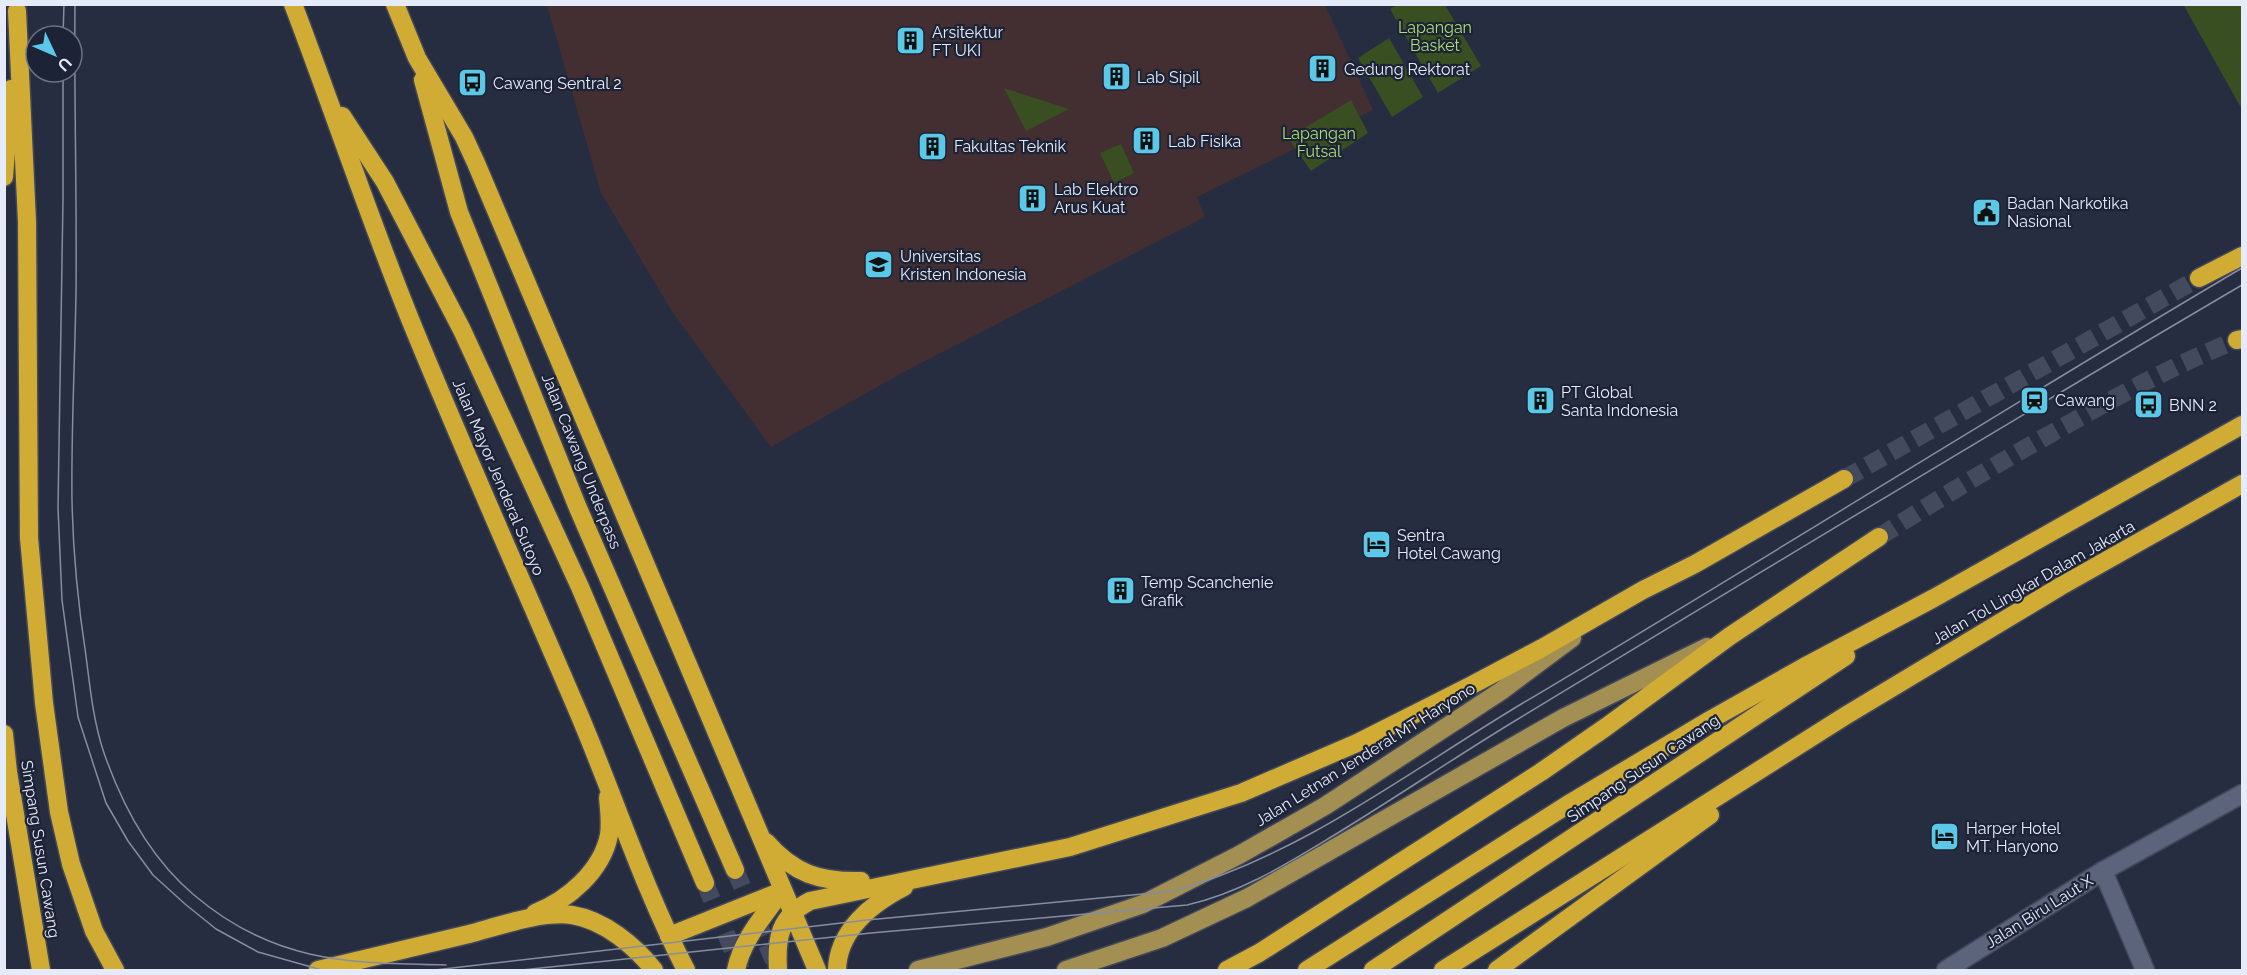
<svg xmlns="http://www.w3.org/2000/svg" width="2247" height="975" viewBox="0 0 2247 975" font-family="Raleway,sans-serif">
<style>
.education{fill:#432f31}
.green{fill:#394e21}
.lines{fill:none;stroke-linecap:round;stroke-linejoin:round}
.highway-tunnel{stroke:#434a5d;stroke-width:18;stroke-dasharray:18 9;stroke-linecap:butt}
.minor-casing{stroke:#434859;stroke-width:21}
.major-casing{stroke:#434859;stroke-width:21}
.highway-casing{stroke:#434859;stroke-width:21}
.minor{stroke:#5c647c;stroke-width:18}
.major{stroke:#a28f51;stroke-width:18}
.highway{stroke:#d0ac35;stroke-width:18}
.tram{stroke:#878d9e;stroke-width:1.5}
.labels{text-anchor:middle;stroke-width:4.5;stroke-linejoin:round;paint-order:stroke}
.park-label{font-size:16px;fill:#addf73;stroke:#1c2336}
.poi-label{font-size:16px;fill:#e6ebf9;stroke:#1c2336;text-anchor:start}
.street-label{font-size:16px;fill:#e6ebf9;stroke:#1c2336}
</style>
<rect width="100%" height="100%" fill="#262d41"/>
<path class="education" d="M547,5H1325L1373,110L1197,197L1205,217L900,374L771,447L673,313L601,193Z"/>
<g class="green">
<path d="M2183,4L2242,5V107L2240,106Z"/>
<path d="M1397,5H1445L1481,66L1438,93L1390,9Z"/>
<path d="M1389,38L1423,97L1392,117L1358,58Z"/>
<path d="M1004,88L1069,109L1026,131Z"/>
<path d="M1351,100L1368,133L1311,171L1288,138Z"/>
<path d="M1121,144L1134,173L1114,183L1100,153Z"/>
</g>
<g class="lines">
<g class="highway-tunnel">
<path d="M1844,479L2199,278"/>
<path d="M1879,537C1941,497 2005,459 2070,423C2125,392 2178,363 2237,340"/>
<path d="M735,870L778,970"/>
<path d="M705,883L741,970"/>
</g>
<defs>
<g id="minor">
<path d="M2103,871L2145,970"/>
<path d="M1946,970L2103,871L2242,794"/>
</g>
<g id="major">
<path d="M918,970L1047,937L1143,904L1239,855L1325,806L1463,716L1501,691L1572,638"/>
<path d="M1066,970L1162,938L1247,898L1563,718L1707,647"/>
</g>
<g id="highway">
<path d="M293,4C333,109 368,215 410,319C464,452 523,583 579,714C615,799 644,889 686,970"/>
<path d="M395,4L417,58L464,137L476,163L817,970"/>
<path d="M17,11L27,222L29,538L44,703L59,812L71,864L94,931L115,970"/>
<path d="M423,80L459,212L578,508L735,870"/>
<path d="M342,116L385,182L462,330L580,587L705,883"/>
<path d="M4,177L11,89"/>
<path d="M2199,278L2242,256"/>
<path d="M2237,340L2242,339"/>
<path d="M4,734L8,772L41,970"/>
<path d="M766,842C794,874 820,882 861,881"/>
<path d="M535,913C568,900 602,871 609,835C611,822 609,810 608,797"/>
<path d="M669,936L782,891"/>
<path d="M318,970C368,958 419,946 469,934C499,926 541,911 572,915C604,920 635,946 654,970"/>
<path d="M736,970C742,940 763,917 781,892"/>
<path d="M778,970C776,938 779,917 810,901L1070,847L1241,793L1357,743L1470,686L1542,648L1643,590L1695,564L1844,479"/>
<path d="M837,970C838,931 871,904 904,887"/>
<path d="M1227,970L1259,953L1541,772L1606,727L1730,636L1879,537"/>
<path d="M1307,970L1567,805L1710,720L1804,667L1934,598L2242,425"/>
<path d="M1373,970L1846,656"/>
<path d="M1443,970L1845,716L2061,586L2242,484"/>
<path d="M1497,970L1710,815"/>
</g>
</defs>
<use href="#minor" class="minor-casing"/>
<use href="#major" class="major-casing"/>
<use href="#highway" class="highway-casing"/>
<use href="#minor" class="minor"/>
<use href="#major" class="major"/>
<use href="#highway" class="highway"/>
<g class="tram">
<path d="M75,4C74,100 77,196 76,292C75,361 71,431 72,501C73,553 78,604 86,656C90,687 93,719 103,750C121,803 150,858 194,895C274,963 348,963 446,965"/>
<path d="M63,36L64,4"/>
<path d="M63,72V199L58,508L62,600L78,717L106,803L128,841L153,875L185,904L216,929L258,952L322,970"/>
<path d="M435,970L867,920L1174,891C1304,854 1409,771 1523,703C1764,560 2001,410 2242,268"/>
<path d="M522,970L871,933L1187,905C1240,893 1285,865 1331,837C1394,799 1455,757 1518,719C1759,573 2000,427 2242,285"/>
</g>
</g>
<defs>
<symbol id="building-square" viewBox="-11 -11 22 22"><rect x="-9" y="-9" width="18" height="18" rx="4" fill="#5bc8e7" stroke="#1c2336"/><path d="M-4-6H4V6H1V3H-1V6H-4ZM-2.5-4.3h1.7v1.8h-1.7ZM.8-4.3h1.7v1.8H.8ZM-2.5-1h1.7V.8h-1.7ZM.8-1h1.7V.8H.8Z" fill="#111"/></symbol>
<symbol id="bus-square" viewBox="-11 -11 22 22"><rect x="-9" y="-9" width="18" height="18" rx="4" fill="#5bc8e7" stroke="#1c2336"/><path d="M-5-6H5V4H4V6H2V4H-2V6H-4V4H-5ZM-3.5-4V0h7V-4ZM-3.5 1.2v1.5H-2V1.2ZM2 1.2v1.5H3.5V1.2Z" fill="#111"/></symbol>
<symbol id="civic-square" viewBox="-11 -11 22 22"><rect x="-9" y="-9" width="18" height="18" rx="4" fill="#5bc8e7" stroke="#1c2336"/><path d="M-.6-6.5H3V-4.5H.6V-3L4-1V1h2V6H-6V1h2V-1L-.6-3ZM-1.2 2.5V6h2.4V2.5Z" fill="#111"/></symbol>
<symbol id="university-square" viewBox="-11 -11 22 22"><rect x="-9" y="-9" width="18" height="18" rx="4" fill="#5bc8e7" stroke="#1c2336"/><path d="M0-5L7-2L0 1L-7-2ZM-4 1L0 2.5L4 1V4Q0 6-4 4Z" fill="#111"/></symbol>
<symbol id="station-square" viewBox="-11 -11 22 22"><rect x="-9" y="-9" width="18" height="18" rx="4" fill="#5bc8e7" stroke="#1c2336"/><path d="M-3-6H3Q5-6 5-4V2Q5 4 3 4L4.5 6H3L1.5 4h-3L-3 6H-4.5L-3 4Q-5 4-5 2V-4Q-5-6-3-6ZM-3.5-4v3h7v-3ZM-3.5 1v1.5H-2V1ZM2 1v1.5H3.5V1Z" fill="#111"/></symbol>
<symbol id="hotel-square" viewBox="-11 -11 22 22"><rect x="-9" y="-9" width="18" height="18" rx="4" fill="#5bc8e7" stroke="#1c2336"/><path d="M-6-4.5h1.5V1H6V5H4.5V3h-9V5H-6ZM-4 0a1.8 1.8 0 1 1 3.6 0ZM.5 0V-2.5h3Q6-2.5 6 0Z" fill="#111"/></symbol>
</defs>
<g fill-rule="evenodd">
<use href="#building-square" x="894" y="24" width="33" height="33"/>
<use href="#building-square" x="1306" y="52" width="33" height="33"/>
<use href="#building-square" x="1100" y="60" width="33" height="33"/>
<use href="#bus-square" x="456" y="66" width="33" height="33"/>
<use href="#building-square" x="1130" y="124" width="33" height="33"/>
<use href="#building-square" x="916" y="130" width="33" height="33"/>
<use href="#building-square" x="1016" y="182" width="33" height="33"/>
<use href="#civic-square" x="1970" y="196" width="33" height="33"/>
<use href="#university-square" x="862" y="248" width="33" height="33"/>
<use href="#station-square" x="2018" y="384" width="33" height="33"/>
<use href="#building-square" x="1524" y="384" width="33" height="33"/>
<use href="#bus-square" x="2132" y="388" width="33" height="33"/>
<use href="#hotel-square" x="1360" y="528" width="33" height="33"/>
<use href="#building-square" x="1104" y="574" width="33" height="33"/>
<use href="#hotel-square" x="1928" y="820" width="33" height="33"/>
</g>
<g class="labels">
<g class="park-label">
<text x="1435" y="33">Lapangan<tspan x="1435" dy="18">Basket</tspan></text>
<text x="1319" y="139">Lapangan<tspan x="1319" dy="18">Futsal</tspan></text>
</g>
<g class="poi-label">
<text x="932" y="38">Arsitektur<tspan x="932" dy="18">FT UKI</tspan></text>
<text x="1344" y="75">Gedung Rektorat</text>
<text x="1137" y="83">Lab Sipil</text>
<text x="493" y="89">Cawang Sentral 2</text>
<text x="1168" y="147">Lab Fisika</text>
<text x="954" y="152">Fakultas Teknik</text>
<text x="1054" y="195">Lab Elektro<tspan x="1054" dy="18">Arus Kuat</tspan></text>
<text x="2007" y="209">Badan Narkotika<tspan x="2007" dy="18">Nasional</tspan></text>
<text x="900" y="262">Universitas<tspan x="900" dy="18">Kristen Indonesia</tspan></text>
<text x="1561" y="398">PT Global<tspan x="1561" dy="18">Santa Indonesia</tspan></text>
<text x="2055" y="406">Cawang</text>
<text x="2169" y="411">BNN 2</text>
<text x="1397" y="541">Sentra<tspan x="1397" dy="18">Hotel Cawang</tspan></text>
<text x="1141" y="588">Temp Scanchenie<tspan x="1141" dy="18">Grafik</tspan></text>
<text x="1966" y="834">Harper Hotel<tspan x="1966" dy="18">MT. Haryono</tspan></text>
</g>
<g class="street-label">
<text transform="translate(582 461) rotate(68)" y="6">Jalan Cawang Underpass</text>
<text transform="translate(499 477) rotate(67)" y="6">Jalan Mayor Jenderal Sutoyo</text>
<text transform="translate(2033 582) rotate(-30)" y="6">Jalan Tol Lingkar Dalam Jakarta</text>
<text transform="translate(1365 754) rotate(-32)" y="6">Jalan Letnan Jenderal MT Haryono</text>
<text transform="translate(1643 768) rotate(-34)" y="6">Simpang Susun Cawang</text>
<text transform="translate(41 849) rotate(81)" y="6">Simpang Susun Cawang</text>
<text transform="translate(2039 911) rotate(-32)" y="6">Jalan Biru Laut X</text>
</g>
</g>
<rect width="2247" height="975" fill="none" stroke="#e6ebf9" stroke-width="12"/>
<g transform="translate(54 54) rotate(134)"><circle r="28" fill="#1c2336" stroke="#6d7384" stroke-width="1.5"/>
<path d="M0-4.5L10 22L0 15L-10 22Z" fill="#5bc8e7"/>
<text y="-9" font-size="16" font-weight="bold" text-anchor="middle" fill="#e6ebf9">U</text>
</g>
</svg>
